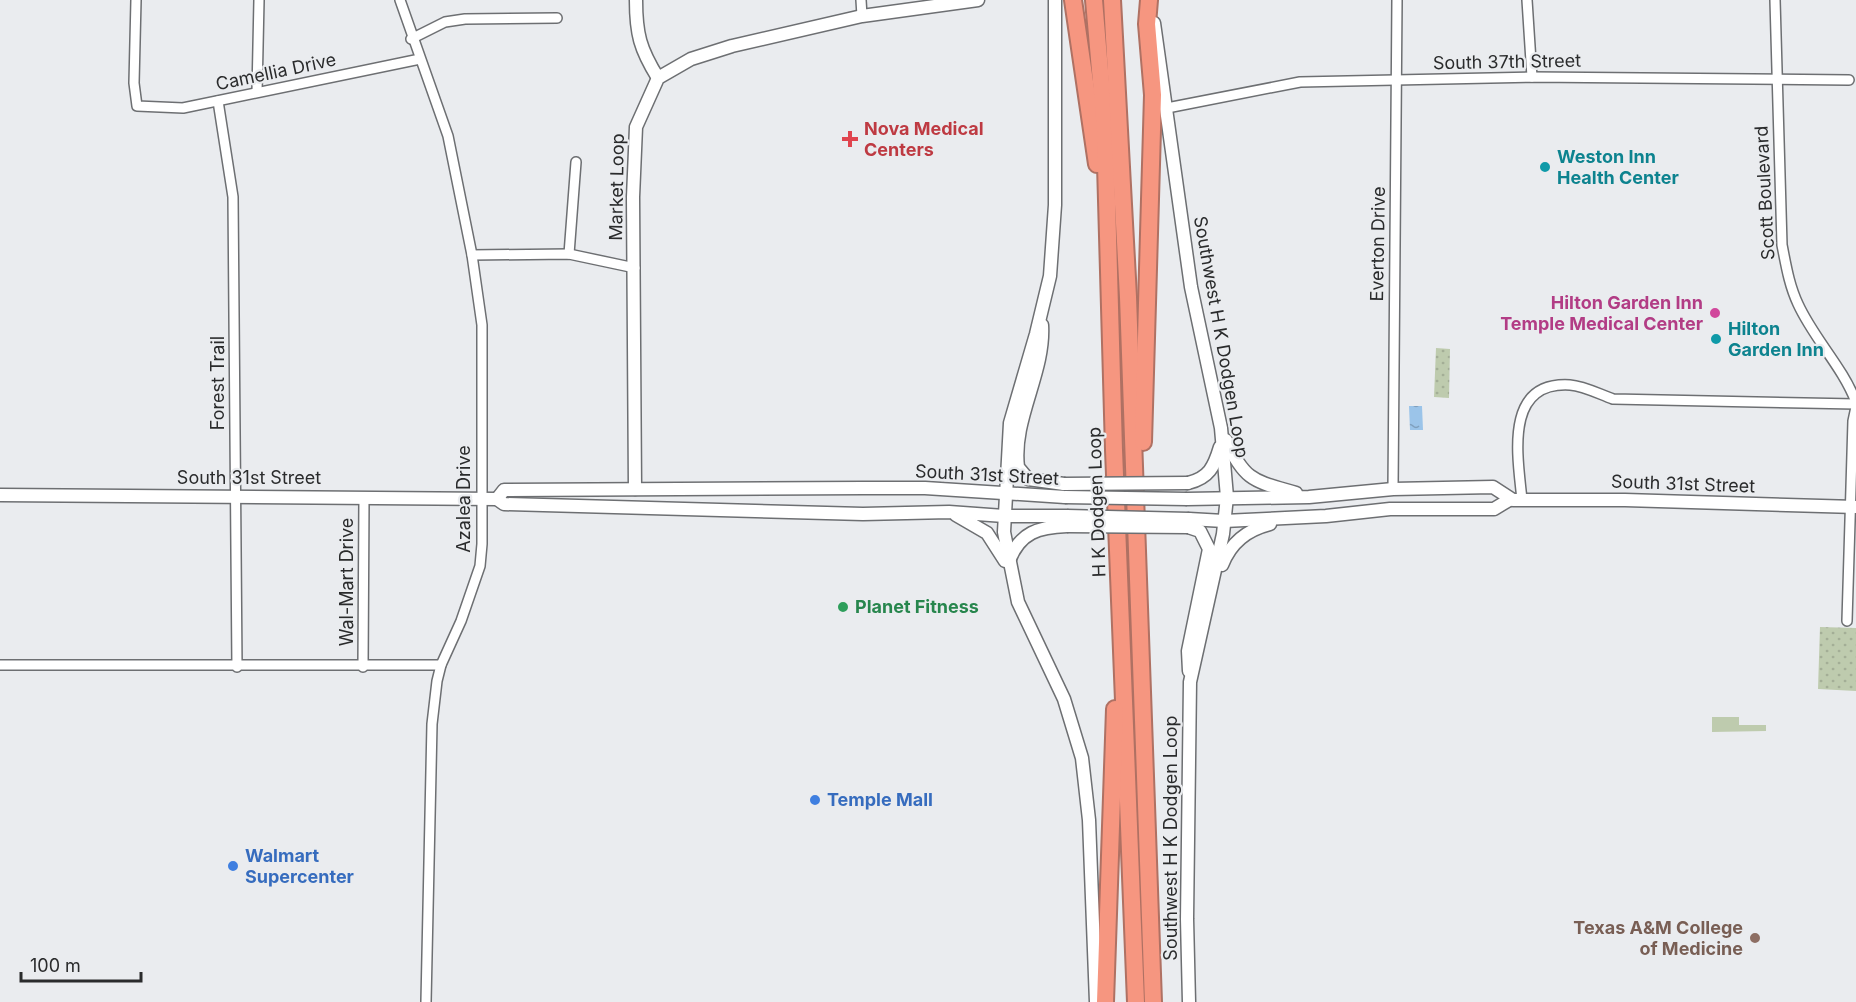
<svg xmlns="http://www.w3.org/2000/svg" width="1856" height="1002" viewBox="0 0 1856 1002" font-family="Inter,sans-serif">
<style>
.grass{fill:url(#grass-dots)}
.garden{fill:#becbae}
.water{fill:url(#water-ripples)}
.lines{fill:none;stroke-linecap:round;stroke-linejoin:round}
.street-casing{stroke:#6d6f72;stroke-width:12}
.secondary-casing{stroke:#6d6f72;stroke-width:15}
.highway-casing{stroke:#af7163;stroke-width:20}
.street{stroke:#fff;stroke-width:9}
.secondary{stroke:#fff;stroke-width:12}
.highway{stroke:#f69680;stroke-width:16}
.secondary-bridge-casing{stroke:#6d6f72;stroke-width:15;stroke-linecap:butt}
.secondary-bridge{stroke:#fff;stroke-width:12}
.health-dot{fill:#e0444e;stroke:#eaecef;stroke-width:2}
.culture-dot{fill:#0f9aa8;stroke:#eaecef;stroke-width:2}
.hotel-dot{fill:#d1479c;stroke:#eaecef;stroke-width:2}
.leisure-dot{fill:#2e9e5b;stroke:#eaecef;stroke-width:2}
.shop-dot{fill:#3f7fe0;stroke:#eaecef;stroke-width:2}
.education-dot{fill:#8d6e63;stroke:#eaecef;stroke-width:2}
.labels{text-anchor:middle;stroke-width:4.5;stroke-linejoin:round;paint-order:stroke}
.street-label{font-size:18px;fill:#2a2b2c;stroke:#eaecef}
.health-label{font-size:18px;font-weight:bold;fill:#be3a42;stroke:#eaecef;text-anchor:start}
.culture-label{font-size:18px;font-weight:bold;fill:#0d838f;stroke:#eaecef;text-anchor:start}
.hotel-label{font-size:18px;font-weight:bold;fill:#b23c85;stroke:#eaecef;text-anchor:end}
.leisure-label{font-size:18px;font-weight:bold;fill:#27864d;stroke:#eaecef;text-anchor:start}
.shop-label{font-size:18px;font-weight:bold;fill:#366cbe;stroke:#eaecef;text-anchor:start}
.education-label{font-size:18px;font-weight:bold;fill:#785e54;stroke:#eaecef;text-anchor:end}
</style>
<defs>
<pattern id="grass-dots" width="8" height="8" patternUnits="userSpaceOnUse" patternTransform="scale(1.5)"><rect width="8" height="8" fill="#becbae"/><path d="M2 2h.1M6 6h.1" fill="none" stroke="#a3ae96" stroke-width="1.8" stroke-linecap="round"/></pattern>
<pattern id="water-ripples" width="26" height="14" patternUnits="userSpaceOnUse" patternTransform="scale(1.5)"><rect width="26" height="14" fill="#9bc4e9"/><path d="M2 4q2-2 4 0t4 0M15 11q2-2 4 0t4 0" fill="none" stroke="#7f9fbd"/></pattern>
</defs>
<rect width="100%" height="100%" fill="#eaecef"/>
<g class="grass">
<path d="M1436,348L1450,349L1449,398L1434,397Z"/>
<path d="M1820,627L1856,628V691L1818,689Z"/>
</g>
<path class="garden" d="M1712,717H1739V725H1766V731L1712,732Z"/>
<path class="water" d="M1409,406H1422L1423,430H1410Z"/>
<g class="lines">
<defs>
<g id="street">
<path d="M136,0L134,83L137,106L183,108L420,59"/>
<path d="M400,0L448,136L472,255L482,325V544L480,566L461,621L441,665L437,681L432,724L426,1002"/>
<path d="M861,0L862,16"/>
<path d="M1527,0L1532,77"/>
<path d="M1775,0L1782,245C1786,265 1789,285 1798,304C1814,339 1842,366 1856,402"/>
<path d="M411,39L445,22L465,19L557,18"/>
<path d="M257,92L259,0"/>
<path d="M218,101L233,197L237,667"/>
<path d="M1167,108L1300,82L1532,77L1849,80"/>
<path d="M569,254L576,162"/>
<path d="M472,255L569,254L635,268"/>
<path d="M1393,489L1397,0"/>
<path d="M1522,500C1518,458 1503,381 1570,385C1584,386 1599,394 1613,399L1856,404"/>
<path d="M1847,621L1853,421L1856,407"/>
<path d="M0,665H441"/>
<path d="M363,667L364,497"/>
</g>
<g id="secondary">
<path d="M636,0C636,34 640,49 658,78"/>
<path d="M1055,0V205L1050,276L1036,334L1010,423L1004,532L1018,602L1064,699L1082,758L1089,820L1096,1002"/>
<path d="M1154,23L1191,287L1221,428L1227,497L1223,534L1190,682L1187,919L1189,1002"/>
<path d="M1042,325C1045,373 1012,419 1018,467L1028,479L1064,484"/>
<path d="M1226,440C1245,482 1255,481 1296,493"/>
<path d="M1188,483C1209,478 1214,467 1220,447"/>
<path d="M635,489L633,197L636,127L658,78L691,59L732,46L862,16L978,0"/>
<path d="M0,495L497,499L504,504L863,514L949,512L1004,516H1067"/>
<path d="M497,499L504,490L863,488H925L1065,497"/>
<path d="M1187,499L1309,497L1393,489L1493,487L1513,500H1625L1856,507"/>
<path d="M956,515L987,533L1005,561"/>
<path d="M1189,519L1224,521L1326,516L1390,509H1494L1509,500"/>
<path d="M1188,527L1200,531L1209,549L1188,651L1189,671"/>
<path d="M1009,561C1020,532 1039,527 1067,526"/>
<path d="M1222,565C1231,542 1247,530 1270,524"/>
</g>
<g id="highway">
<path d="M1073,0L1097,164"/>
<path d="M1094,0L1105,129L1114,450L1136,1002"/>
<path d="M1112,0L1128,297L1153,1002"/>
<path d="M1143,442L1153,95L1147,24L1149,0"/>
<path d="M1105,1002L1115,709"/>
</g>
</defs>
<use href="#street" class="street-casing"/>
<use href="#secondary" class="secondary-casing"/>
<use href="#highway" class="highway-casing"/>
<use href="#street" class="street"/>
<use href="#secondary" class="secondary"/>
<use href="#highway" class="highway"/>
<defs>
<g id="secondary-bridge">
<path d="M1064,484L1188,483"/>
<path d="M1065,497L1187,499"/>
<path d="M1067,516L1189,519"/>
<path d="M1067,526L1188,527"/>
</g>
</defs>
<use href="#secondary-bridge" class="secondary-bridge-casing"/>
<use href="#secondary-bridge" class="secondary-bridge"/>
</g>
<path class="health-dot" d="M847 130h6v6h6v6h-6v6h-6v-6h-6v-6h6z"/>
<g class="culture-dot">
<circle cx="1545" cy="167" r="6"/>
<circle cx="1716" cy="339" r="6"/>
</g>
<circle class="hotel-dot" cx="1715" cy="313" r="6"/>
<circle class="leisure-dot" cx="843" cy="607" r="6"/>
<g class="shop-dot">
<circle cx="815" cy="800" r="6"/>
<circle cx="233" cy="866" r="6"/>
</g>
<circle class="education-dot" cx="1755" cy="938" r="6"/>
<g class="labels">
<g class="street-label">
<text transform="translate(1507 62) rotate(-1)" y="6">South 37th Street</text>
<text transform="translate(276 72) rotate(-12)" y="6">Camellia Drive</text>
<text transform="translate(617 187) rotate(-89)" y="6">Market Loop</text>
<text transform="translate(1765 193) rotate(-93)" y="6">Scott Boulevard</text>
<text transform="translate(1378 244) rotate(-89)" y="6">Everton Drive</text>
<text transform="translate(1221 337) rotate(80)" y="6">Southwest H K Dodgen Loop</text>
<text transform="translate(218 383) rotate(-90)" y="6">Forest Trail</text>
<text transform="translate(987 475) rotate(3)" y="6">South 31st Street</text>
<text x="249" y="484">South 31st Street</text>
<text transform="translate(1683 484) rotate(2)" y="6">South 31st Street</text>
<text transform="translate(464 499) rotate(-90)" y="6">Azalea Drive</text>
<text transform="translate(1097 502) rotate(-92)" y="6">H K Dodgen Loop</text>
<text transform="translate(347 582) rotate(-90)" y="6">Wal-Mart Drive</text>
<text transform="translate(1171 838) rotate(-90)" y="6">Southwest H K Dodgen Loop</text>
</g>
<g class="health-label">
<text x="864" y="135">Nova Medical<tspan x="864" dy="21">Centers</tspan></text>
</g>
<g class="culture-label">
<text x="1557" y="163">Weston Inn<tspan x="1557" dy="21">Health Center</tspan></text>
<text x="1728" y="335">Hilton<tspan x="1728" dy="21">Garden Inn</tspan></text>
</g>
<g class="hotel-label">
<text x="1703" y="309">Hilton Garden Inn<tspan x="1703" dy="21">Temple Medical Center</tspan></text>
</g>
<g class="leisure-label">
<text x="855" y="613">Planet Fitness</text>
</g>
<g class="shop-label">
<text x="827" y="806">Temple Mall</text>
<text x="245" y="862">Walmart<tspan x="245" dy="21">Supercenter</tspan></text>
</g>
<g class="education-label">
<text x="1743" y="934">Texas A&amp;M College<tspan x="1743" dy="21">of Medicine</tspan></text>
</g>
</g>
<path d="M21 972v9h120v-9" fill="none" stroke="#2a2b2c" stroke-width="3"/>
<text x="30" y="972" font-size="18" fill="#2a2b2c" stroke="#eaecef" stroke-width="4.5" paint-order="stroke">100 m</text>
</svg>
